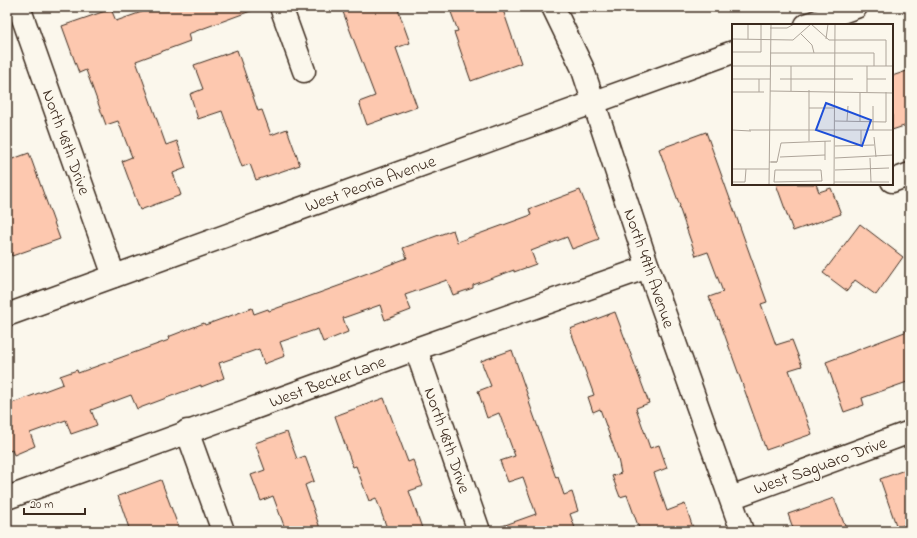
<svg xmlns="http://www.w3.org/2000/svg" width="917" height="538" viewBox="0 0 917 538" font-family="'Indie Flower',sans-serif">
<style>
.building{fill:#fdc8af;stroke:#3b2a1e}
.lines{fill:none;stroke-linecap:round;stroke-linejoin:round}
.minor-casing{stroke:#3b2a1e;stroke-width:25}
.major-casing{stroke:#3b2a1e;stroke-width:25}
.minor{stroke:#fbf7ec;stroke-width:22}
.major{stroke:#fbf7ec;stroke-width:22}
.labels{text-anchor:middle;stroke-width:3;stroke-linejoin:round;paint-order:stroke}
.street-label{font-size:17px;fill:#3b2a1e;stroke:#fbf7ec}
.inset-road{fill:none;stroke:#aea59a;stroke-width:1}
.view{fill:#1d4ed8;fill-opacity:0.15;stroke:#1d4ed8;stroke-width:2}
.inset-edge{fill:none;stroke:#3b2a1e;stroke-width:2}
</style>
<rect width="100%" height="100%" fill="#fbf7ec"/>
<filter id="ink" filterUnits="userSpaceOnUse"><feTurbulence type="fractalNoise" baseFrequency=".025" numOctaves="2"/><feDisplacementMap in="SourceGraphic" scale="8" xChannelSelector="R" yChannelSelector="G"/><feConvolveMatrix kernelMatrix="1 2 1 2 8 2 1 2 1" color-interpolation-filters="sRGB"/></filter>
<g filter="url(#ink)">
<g class="building">
<path d="M156,7H255L256,9L188,34L190,41L136,61L166,145L177,141L186,168L173,173L181,195L140,210L122,161L132,157L118,121L106,125L86,70L79,73L62,26L111,9L116,21Z"/>
<path d="M357,7H397L410,43L396,48L417,107L367,125L359,102L375,96L343,12Z"/>
<path d="M449,7H502L521,63L471,81L454,32L458,31Z"/>
<path d="M237,50L258,111L262,110L271,135L287,129L300,165L256,180L250,164L242,167L222,111L198,119L190,94L203,89L194,65Z"/>
<path d="M910,70V124L892,130V76Z"/>
<path d="M706,132L767,302L761,304L776,345L792,340L802,366L789,370L812,434L766,450L719,319L718,320L709,297L723,292L708,252L696,256L679,207L680,206L659,149Z"/>
<path d="M29,153L60,239L12,256L7,243V161Z"/>
<path d="M776,184H816L819,192L831,188L841,214L793,231Z"/>
<path d="M580,190L599,239L572,249L567,237L531,251L536,264L514,272V270L473,285V288L453,295L447,280L405,295L411,310L385,320L380,305L343,318L348,332L323,342L318,329L280,342L285,356L264,364L259,349L219,363L224,378L201,387V385L137,409L131,395L91,410L97,425L71,434L66,420L30,433L35,446L14,455L12,450L7,452V405L63,384L60,376L77,370L78,373L169,340L168,337L204,323L205,325L252,308L254,314L268,309L269,311L344,284V282L407,258L403,248L453,230L457,242L531,215L529,209Z"/>
<path d="M860,224L903,257L876,295L855,280L847,291L823,273Z"/>
<path d="M615,312L649,403L636,408L650,448L659,445L667,468L654,473L667,511L685,504L694,531H640L627,495L620,497L612,476L621,473L618,459L600,409L593,412L588,397L594,395L570,329Z"/>
<path d="M910,330V381L862,398L864,405L844,412L826,362Z"/>
<path d="M512,350L530,402H529L556,478L558,477L564,495L572,492L578,511L570,514L575,528L566,531H495L494,529L536,514L523,477L508,482L500,461L515,456L499,413L487,418L478,391L491,386L481,361Z"/>
<path d="M384,398L408,462L413,460L423,486L409,491L423,531H388L376,498L369,501L356,466L353,467L335,416Z"/>
<path d="M287,432L297,459L305,456L314,481L305,485L321,531H286L273,496L261,501L251,475L265,470L255,443Z"/>
<path d="M910,468V523L897,528L880,479Z"/>
<path d="M161,480L180,531H130L118,496Z"/>
<path d="M834,498L847,531H794L788,514Z"/>
</g>
<g class="lines">
<defs>
<g id="minor">
<path d="M19,7L114,276"/>
<path d="M281,7L304,71"/>
<path d="M553,7L582,67L648,267L742,531"/>
<path d="M892,181L910,174"/>
<path d="M416,349L479,531"/>
<path d="M187,431L223,531"/>
<path d="M7,498L416,349L648,267"/>
<path d="M731,498L910,432"/>
</g>
<g id="major">
<path d="M806,25L856,7"/>
<path d="M7,315L733,52"/>
</g>
</defs>
<use href="#minor" class="minor-casing"/>
<use href="#major" class="major-casing"/>
<use href="#minor" class="minor"/>
<use href="#major" class="major"/>
</g>
</g>
<g class="labels">
<g class="street-label">
<text transform="translate(67 142) rotate(70)" y="6">North 48th Drive</text>
<text transform="translate(370 183) rotate(-20)" y="6">West Peoria Avenue</text>
<text transform="translate(650 268) rotate(71)" y="6">North 49th Avenue</text>
<text transform="translate(327 381) rotate(-20)" y="6">West Becker Lane</text>
<text transform="translate(448 440) rotate(71)" y="6">North 48th Drive</text>
<text transform="translate(820 465) rotate(-20)" y="6">West Saguaro Drive</text>
</g>
</g>
<g transform="translate(732 24)">
<rect width="161" height="161" fill="#fbf7ec"/>
<path class="inset-road" d="M38,4H55L62,0M69,10L80,21L82,29M0,15L61,16L79,0L97,16H154V42M16,15V0M94,15L96,0M0,28H29V0M38,29H142V42M0,42H161M59,42V67M0,55H38M27,55V68M48,55H121M135,55H154M77,66V117M38,67L161,69M0,68H32M135,68V42M77,84H103M103,97L154,98V68M115,97L116,82M128,97V68M0,106L19,107M17,106H161M141,106V82M142,113L144,133M103,122L142,121M129,122V106M48,133L93,131M103,134L161,131M138,134L139,158M93,136V117M37,138H45H39M45,138L49,119L99,117M0,145H37M43,146H89L90,157L42,158ZM103,146L157,144M0,158H13L14,145M102,158H157M37,161L39,0M102,161L103,0"/>
<path class="view" d="M94,79L139,96L130,122L84,106Z"/>
<rect width="161" height="161" class="inset-edge"/>
</g>
<rect width="917" height="538" fill="none" stroke="#fbf7ec" stroke-width="24"/>
<rect x="12" y="12" width="893" height="514" fill="none" stroke="#3b2a1e" stroke-width="1.5" filter="url(#ink)"/>
<path d="M24 508v6h61v-6" fill="none" stroke="#3b2a1e" stroke-width="2"/>
<text x="30" y="508" font-size="12" fill="#3b2a1e" stroke="#fbf7ec" stroke-width="3" paint-order="stroke">20 m</text>
</svg>
